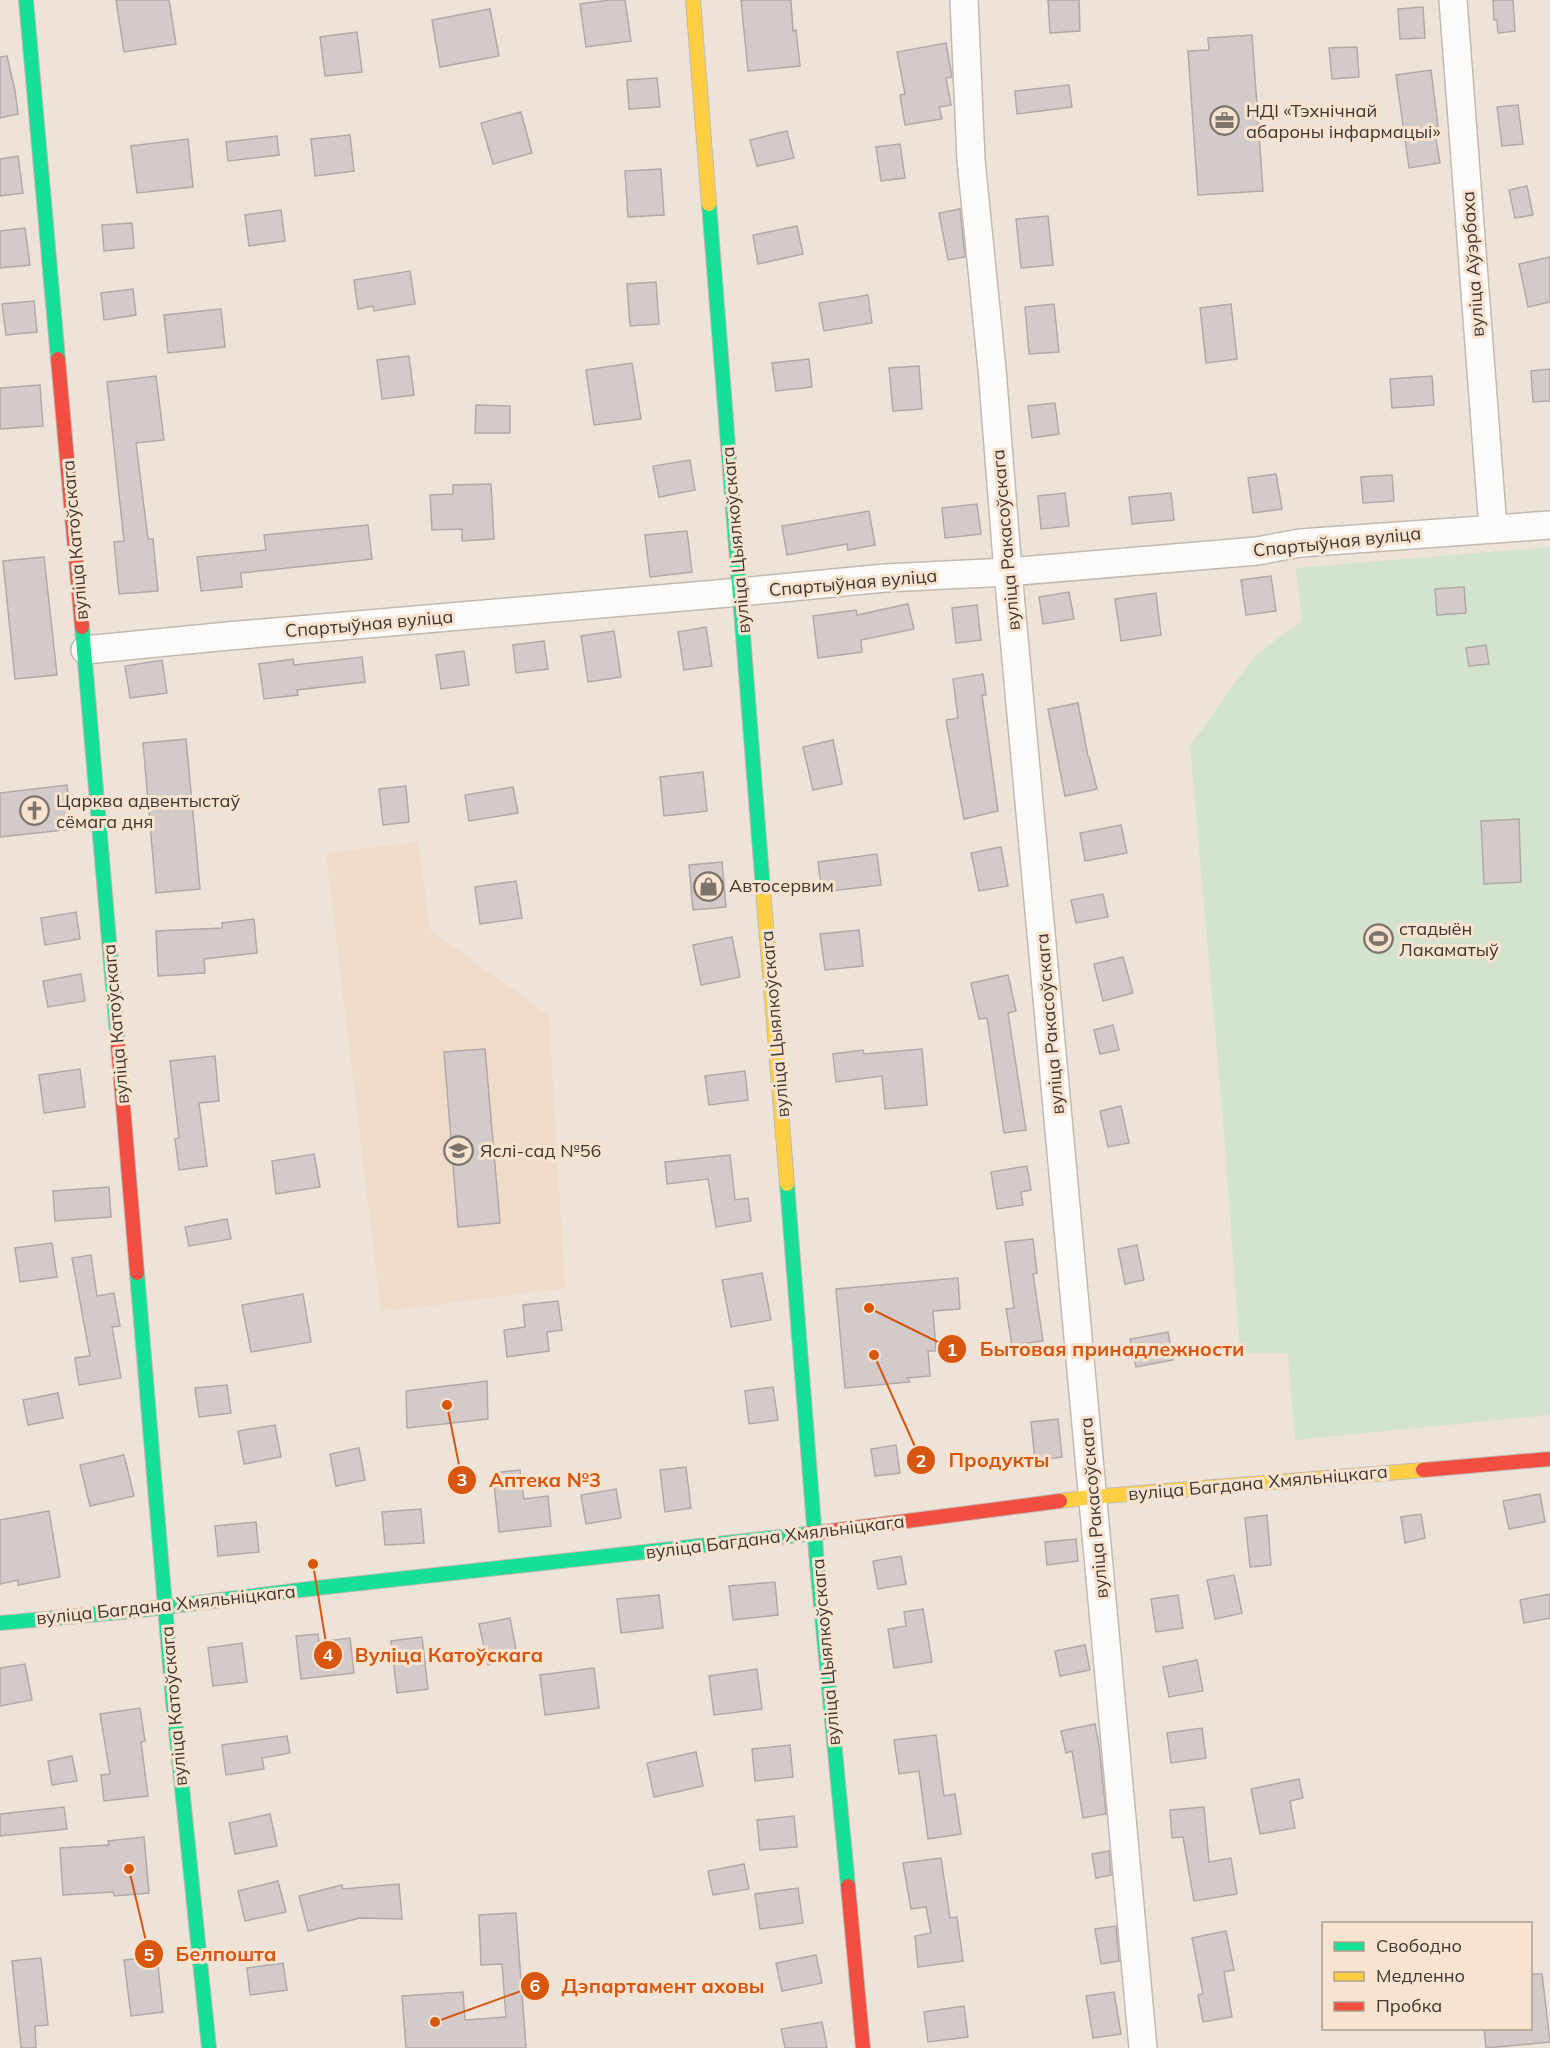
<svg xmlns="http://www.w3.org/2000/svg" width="1550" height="2048" viewBox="0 0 1550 2048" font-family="Mulish,sans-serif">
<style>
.built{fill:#efdbc9}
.green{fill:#d3e3ce}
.building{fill:#d3cbca;stroke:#b0a9a8;stroke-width:1.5}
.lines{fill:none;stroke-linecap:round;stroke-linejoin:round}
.street-casing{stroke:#c2b9b1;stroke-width:30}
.fast-casing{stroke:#c2b9b1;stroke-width:16}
.slow-casing{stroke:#c2b9b1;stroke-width:16}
.jam-casing{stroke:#c2b9b1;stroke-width:16}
.street{stroke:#fcfbf9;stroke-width:27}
.fast{stroke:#16e098;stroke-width:14}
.slow{stroke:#ffcf43;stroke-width:14}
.jam{stroke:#f24e42;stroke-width:14}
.labels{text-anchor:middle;stroke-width:6;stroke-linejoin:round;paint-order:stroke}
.poi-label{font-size:18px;fill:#3f3730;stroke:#f7e3cf;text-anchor:start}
.street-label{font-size:18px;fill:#3f3730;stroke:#f7e3cf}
.leader{fill:none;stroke:#d75610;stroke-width:2}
.callout-dot{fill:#d75610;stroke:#f7e3cf;stroke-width:2}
.mark-label{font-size:18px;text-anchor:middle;font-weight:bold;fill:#fff}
.callout-label{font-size:20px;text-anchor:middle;font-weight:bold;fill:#d75610;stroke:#f7e3cf;stroke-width:6;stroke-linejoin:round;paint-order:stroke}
</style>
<rect width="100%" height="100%" fill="#eee3d8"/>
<path class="built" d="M418,842L430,930L549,1015L565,1288L381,1312L326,853Z"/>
<path class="green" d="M1550,547V1415L1295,1440L1288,1353H1240L1224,1132L1190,746L1255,655L1302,621L1296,568Z"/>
<g class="building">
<path d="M116,0H169L176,44L124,52Z"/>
<path d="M610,0H625L631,41L586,47L580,4Z"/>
<path d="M741,0H791L793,31L796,30L800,66L748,71Z"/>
<path d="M1048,0H1079L1080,31L1050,33Z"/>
<path d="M1493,0H1513L1515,31L1498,33L1497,20H1494Z"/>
<path d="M1423,7L1425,38L1400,39L1398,9Z"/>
<path d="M490,9L499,56L440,67L432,20Z"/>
<path d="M357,32L362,72L325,76L320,37Z"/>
<path d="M1252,35L1263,191L1198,195L1188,51L1209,50L1208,38Z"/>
<path d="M946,43L952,77L946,78L951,105L939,107L942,119L905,125L900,95L905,94L897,52Z"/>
<path d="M1357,47L1359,77L1332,79L1329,48Z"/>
<path d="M7,56L15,91L18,114L0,118V57Z"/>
<path d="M1431,70L1438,126L1434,127L1440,163L1409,168L1396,75Z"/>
<path d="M657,78L660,107L629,109L627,80Z"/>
<path d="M1069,85L1072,107L1017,114L1015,91Z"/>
<path d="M1518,105L1523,144L1502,146L1497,107Z"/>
<path d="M521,112L532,153L493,164L481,123Z"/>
<path d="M787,131L794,158L757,166L750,140Z"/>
<path d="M350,135L354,171L315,176L311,139Z"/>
<path d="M277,136L279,155L228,161L226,142Z"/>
<path d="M188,139L193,187L137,193L131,146Z"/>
<path d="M900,144L905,178L881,181L876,147Z"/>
<path d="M18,156L23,193L0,196V159Z"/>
<path d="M661,169L664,215L628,217L625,171Z"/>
<path d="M1527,186L1533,215L1515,218L1509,190Z"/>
<path d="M960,209L965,257L948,260L939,213Z"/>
<path d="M281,210L285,241L249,246L245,215Z"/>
<path d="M1048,216L1053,265L1021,268L1016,219Z"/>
<path d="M132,223L134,248L104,251L102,225Z"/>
<path d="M797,226L803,254L758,264L753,235Z"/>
<path d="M25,228L30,265L0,268V231Z"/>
<path d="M1550,257V302L1528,307L1519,264Z"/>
<path d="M410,271L415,304L374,311L373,306L358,309L354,280Z"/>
<path d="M656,282L659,324L630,326L627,284Z"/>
<path d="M133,289L136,315L104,320L101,293Z"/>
<path d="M868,295L872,323L824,331L819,303Z"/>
<path d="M34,301L37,332L6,335L2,304Z"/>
<path d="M1054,304L1059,352L1029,354L1025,307Z"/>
<path d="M1231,304L1237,359L1206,363L1200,308Z"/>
<path d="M221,309L225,347L168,353L164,315Z"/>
<path d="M409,356L414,395L382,399L377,360Z"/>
<path d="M809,359L812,387L776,391L772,363Z"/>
<path d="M632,363L641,419L594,425L586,370Z"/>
<path d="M919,366L922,409L893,411L889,368Z"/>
<path d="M1550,369V401L1533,402L1531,371Z"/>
<path d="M156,376L164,440L136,443L148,539H153L158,591L119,594L114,542L124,541L107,382Z"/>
<path d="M1432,376L1434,405L1392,408L1390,379Z"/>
<path d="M40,385L43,426L0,429V388Z"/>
<path d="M1055,403L1059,434L1032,438L1028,406Z"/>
<path d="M476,405L510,406V433H475Z"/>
<path d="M690,460L695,490L659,497L653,466Z"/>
<path d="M1276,474L1282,509L1253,513L1248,478Z"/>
<path d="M1392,475L1394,501L1363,503L1361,477Z"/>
<path d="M491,484L494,539L462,541V529L432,530L430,495L453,494V485Z"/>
<path d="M1065,493L1069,526L1041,529L1038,496Z"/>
<path d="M1171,493L1174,520L1132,524L1129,497Z"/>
<path d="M977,504L981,534L945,538L942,508Z"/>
<path d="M869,511L875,545L848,550L847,544L787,555L782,526Z"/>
<path d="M368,525L372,559L241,573L242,587L201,591L197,557L266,550L264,535Z"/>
<path d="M687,531L692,572L650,577L645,535Z"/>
<path d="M44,557L57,675L15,679L3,561Z"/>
<path d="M1271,576L1276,611L1246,615L1241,580Z"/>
<path d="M1464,587L1466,613L1437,615L1435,589Z"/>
<path d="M1069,592L1074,619L1043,624L1039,597Z"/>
<path d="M1156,593L1161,635L1121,641L1115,599Z"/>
<path d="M908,604L914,629L861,640L862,652L818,658L813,616L856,610L857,615Z"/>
<path d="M977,605L981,640L956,643L952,608Z"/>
<path d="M706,627L712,666L684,670L678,632Z"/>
<path d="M614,631L621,677L588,682L581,636Z"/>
<path d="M544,641L548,669L516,673L513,645Z"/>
<path d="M1486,645L1489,664L1469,666L1466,648Z"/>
<path d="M464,651L469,685L441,689L436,655Z"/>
<path d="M362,657L365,682L297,690L298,695L264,699L259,664L293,659L294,665Z"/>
<path d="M162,660L167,693L130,698L125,666Z"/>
<path d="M983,674L986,695H982L998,811L964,819L946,720L958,718L953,679Z"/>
<path d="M1078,703L1088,757H1089L1097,789L1065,796L1048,709Z"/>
<path d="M186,739L200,889L156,893L143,743Z"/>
<path d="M833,740L842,784L813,790L803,747Z"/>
<path d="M703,772L707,811L664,816L660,777Z"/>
<path d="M67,785L72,829L0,837V793Z"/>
<path d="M406,786L409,822L383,825L379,789Z"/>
<path d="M513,787L518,813L469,821L465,795Z"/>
<path d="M1519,819L1521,882L1484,884L1481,821Z"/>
<path d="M1121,825L1127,853L1085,861L1080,833Z"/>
<path d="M1001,847L1008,886L979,891L971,853Z"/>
<path d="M877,854L881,885L822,892L818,862Z"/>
<path d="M722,862L726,907L693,910L689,865Z"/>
<path d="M516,881L522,918L480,924L475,887Z"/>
<path d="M1103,894L1108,917L1076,923L1071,900Z"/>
<path d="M76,912L80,939L45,945L41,918Z"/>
<path d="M254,919L257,953L204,959L205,973L158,976L156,931L222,928V923Z"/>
<path d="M859,930L863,966L825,970L820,934Z"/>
<path d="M732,937L740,977L701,985L693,945Z"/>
<path d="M1123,957L1133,993L1103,1001L1094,964Z"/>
<path d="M81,974L85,1001L48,1007L43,981Z"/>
<path d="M1008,975L1016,1011L1008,1013L1026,1130L1004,1133L987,1018L979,1019L971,983Z"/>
<path d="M1113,1025L1119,1050L1100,1054L1094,1030Z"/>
<path d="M485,1049L500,1223L458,1227L444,1052Z"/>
<path d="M922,1049L927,1105L885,1109L882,1076L836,1082L833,1054L863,1050L864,1054Z"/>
<path d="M215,1056L219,1101L199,1103L207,1166L179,1170L175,1139L179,1138L170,1061Z"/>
<path d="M80,1069L85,1107L44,1113L39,1075Z"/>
<path d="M745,1071L748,1100L709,1105L705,1076Z"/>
<path d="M1121,1106L1129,1143L1108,1147L1100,1111Z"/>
<path d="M314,1154L320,1187L276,1194L272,1161Z"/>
<path d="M730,1155L735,1200L748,1198L751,1221L716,1227L708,1179L667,1184L665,1162Z"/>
<path d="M1027,1166L1031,1190L1021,1192L1023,1205L997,1209L991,1172Z"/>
<path d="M109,1187L111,1217L55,1221L53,1191Z"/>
<path d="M227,1219L231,1239L189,1246L185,1227Z"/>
<path d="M1033,1239L1037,1273L1033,1274L1043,1341L1012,1345L1006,1309L1014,1308L1005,1242Z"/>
<path d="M52,1243L57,1277L20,1282L15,1248Z"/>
<path d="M1137,1245L1144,1280L1125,1284L1118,1249Z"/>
<path d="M91,1255L97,1296L114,1293L120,1326L112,1327L121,1378L79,1385L75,1358L90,1356L72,1258Z"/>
<path d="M762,1273L771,1320L731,1327L722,1280Z"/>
<path d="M958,1278L960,1309L933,1311L936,1351H928L930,1376L907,1378L910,1382L845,1388L836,1289Z"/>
<path d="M303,1294L311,1342L251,1352L242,1305Z"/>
<path d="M558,1301L562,1330L547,1332L549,1351L507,1357L504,1330L525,1327L523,1305Z"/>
<path d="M1168,1332L1173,1360L1136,1367L1130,1339Z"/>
<path d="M487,1381L488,1419L407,1428L406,1391Z"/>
<path d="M227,1385L231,1413L199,1417L195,1388Z"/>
<path d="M773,1387L778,1420L749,1424L745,1391Z"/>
<path d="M58,1393L63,1418L28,1425L23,1400Z"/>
<path d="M1058,1419L1062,1457L1035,1460L1031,1422Z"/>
<path d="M275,1425L281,1457L244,1464L238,1431Z"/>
<path d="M896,1445L900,1473L875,1476L871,1449Z"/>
<path d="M359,1448L365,1480L336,1486L330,1454Z"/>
<path d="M124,1455L134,1496L90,1506L80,1465Z"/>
<path d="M686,1467L691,1508L665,1512L660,1470Z"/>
<path d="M520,1470L524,1499L548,1496L551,1526L499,1532L493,1473Z"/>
<path d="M616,1489L621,1518L586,1524L581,1495Z"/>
<path d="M1540,1494L1545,1522L1509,1529L1503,1501Z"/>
<path d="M421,1509L424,1543L385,1545L382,1512Z"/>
<path d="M49,1511L60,1577L18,1585V1580L0,1584V1520Z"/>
<path d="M1421,1514L1425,1538L1405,1543L1401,1517Z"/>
<path d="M1267,1515L1271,1565L1250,1567L1245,1518Z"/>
<path d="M256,1522L259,1552L218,1556L215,1526Z"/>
<path d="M1076,1539L1078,1561L1047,1565L1045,1542Z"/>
<path d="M901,1556L906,1584L878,1589L873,1561Z"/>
<path d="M1234,1575L1242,1613L1215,1619L1207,1580Z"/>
<path d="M775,1582L778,1615L733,1620L729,1586Z"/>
<path d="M1550,1594V1618L1524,1623L1520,1600Z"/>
<path d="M659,1595L663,1628L621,1633L617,1599Z"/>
<path d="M1178,1595L1183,1628L1156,1632L1151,1599Z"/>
<path d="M923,1609L932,1662L894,1668L888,1629L906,1626L904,1612Z"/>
<path d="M510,1618L518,1660L488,1665L479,1624Z"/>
<path d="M318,1634L319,1642L350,1638L354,1673L301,1679L296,1636Z"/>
<path d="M422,1637L428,1689L397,1693L391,1641Z"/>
<path d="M242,1643L247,1682L213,1686L208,1648Z"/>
<path d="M1085,1645L1090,1670L1060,1676L1055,1651Z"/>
<path d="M1197,1660L1203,1691L1169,1697L1163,1667Z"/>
<path d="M25,1664L32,1700L0,1706V1668Z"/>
<path d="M594,1668L599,1708L545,1715L540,1675Z"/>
<path d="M757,1669L762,1709L714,1715L709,1676Z"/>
<path d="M140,1708L145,1741L141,1742L148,1796L104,1801L101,1775L110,1774L100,1714Z"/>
<path d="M1095,1724L1099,1746L1106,1814L1083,1818L1072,1751L1066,1753L1061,1731Z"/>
<path d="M1202,1728L1206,1758L1171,1763L1167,1733Z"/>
<path d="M936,1735L944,1796L955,1794L961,1834L928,1839L919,1771L899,1774L894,1740Z"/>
<path d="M287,1736L290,1753L262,1758L264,1769L226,1775L222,1745Z"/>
<path d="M790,1745L793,1777L755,1781L752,1749Z"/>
<path d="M696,1752L703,1786L654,1797L647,1763Z"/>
<path d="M72,1756L77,1781L52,1785L48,1761Z"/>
<path d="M1299,1779L1303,1798L1290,1801L1295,1828L1260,1834L1251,1789Z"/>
<path d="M64,1807L67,1829L0,1836V1814Z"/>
<path d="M1204,1807L1209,1862L1231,1858L1237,1894L1194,1901L1183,1837L1172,1838L1170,1810Z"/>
<path d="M270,1814L277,1846L235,1854L229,1823Z"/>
<path d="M794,1816L797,1847L760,1850L757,1820Z"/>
<path d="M144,1837L149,1893L114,1896L113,1892L63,1895L60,1848L109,1845L108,1841Z"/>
<path d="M1109,1851L1111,1875L1096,1878L1092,1854Z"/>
<path d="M941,1858L950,1918L957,1917L963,1961L918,1967L915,1936L931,1933L926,1907L911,1909L903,1863Z"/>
<path d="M744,1864L749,1889L713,1895L708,1871Z"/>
<path d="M278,1881L286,1912L245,1921L238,1891Z"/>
<path d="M399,1884L402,1919L360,1918L308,1931L299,1896L342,1885L343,1889Z"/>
<path d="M798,1888L803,1923L760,1929L755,1894Z"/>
<path d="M516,1913L526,2048H406L402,1996L463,1992L465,2020L506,2017L502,1964L481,1965L479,1915Z"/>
<path d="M1116,1926L1119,1961L1101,1964L1095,1929Z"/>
<path d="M1226,1931L1234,1970L1224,1972L1232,2017L1203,2022L1198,1995L1203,1994L1192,1938Z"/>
<path d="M816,1955L822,1983L782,1991L776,1963Z"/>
<path d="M157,1957L163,2012L131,2016L124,1960Z"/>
<path d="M41,1958L48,2025L35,2026L36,2048H21L12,1961Z"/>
<path d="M283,1963L287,1990L250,1995L247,1968Z"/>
<path d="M1530,1974H1542L1550,2042L1486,2048L1484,2028H1530Z"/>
<path d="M1114,1992L1121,2034L1093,2038L1086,1996Z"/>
<path d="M964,2006L968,2037L928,2042L924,2012Z"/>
<path d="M822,2022L827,2048H785L781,2029Z"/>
</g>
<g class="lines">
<defs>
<g id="street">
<path d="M964,0L971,160L992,369L1008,572L1143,2048"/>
<path d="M1453,0L1493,529"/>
<path d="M85,650L228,636L740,592L885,578L1008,572L1257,551L1300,543L1550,525"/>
</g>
<g id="fast">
<path d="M26,0L58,359"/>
<path d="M709,204L763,889"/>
<path d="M82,627L118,1045"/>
<path d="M787,1184L817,1564L848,1886"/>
<path d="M137,1273L173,1701L209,2048"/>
<path d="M0,1623L133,1611L317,1588L807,1534"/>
</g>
<g id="slow">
<path d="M693,0L709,204"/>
<path d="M763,889L787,1184"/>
<path d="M1060,1501L1092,1497L1423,1470"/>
</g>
<g id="jam">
<path d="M58,359L82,627"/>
<path d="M118,1045L137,1273"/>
<path d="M1423,1470L1550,1459"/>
<path d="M807,1534L1060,1501"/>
<path d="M848,1886L863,2048"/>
</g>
</defs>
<use href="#street" class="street-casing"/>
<use href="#fast" class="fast-casing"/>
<use href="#slow" class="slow-casing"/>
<use href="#jam" class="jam-casing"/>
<use href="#street" class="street"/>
<use href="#fast" class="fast"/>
<use href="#slow" class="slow"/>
<use href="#jam" class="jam"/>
</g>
<defs>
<symbol id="office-ring" viewBox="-11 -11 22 22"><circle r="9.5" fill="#f7e3cf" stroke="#7c736b" stroke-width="1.5"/><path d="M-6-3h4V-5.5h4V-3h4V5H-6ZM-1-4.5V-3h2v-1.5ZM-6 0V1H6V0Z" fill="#7c736b"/></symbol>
<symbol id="church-ring" viewBox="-11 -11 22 22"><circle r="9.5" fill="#f7e3cf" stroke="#7c736b" stroke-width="1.5"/><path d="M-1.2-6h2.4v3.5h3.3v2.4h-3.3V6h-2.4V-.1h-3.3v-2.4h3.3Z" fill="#7c736b"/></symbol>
<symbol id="shop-ring" viewBox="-11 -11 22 22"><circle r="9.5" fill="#f7e3cf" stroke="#7c736b" stroke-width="1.5"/><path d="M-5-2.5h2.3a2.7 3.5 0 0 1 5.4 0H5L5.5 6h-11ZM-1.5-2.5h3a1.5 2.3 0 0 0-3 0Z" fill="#7c736b"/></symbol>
<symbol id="stadium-ring" viewBox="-11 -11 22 22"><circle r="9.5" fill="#f7e3cf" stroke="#7c736b" stroke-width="1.5"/><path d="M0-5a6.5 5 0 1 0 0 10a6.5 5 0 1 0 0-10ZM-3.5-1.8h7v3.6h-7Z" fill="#7c736b"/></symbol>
<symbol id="school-ring" viewBox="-11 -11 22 22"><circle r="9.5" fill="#f7e3cf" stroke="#7c736b" stroke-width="1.5"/><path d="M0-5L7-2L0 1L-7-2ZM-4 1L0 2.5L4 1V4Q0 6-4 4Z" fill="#7c736b"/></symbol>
</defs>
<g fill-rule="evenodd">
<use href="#office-ring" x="1208" y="104" width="33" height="33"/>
<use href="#church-ring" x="18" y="794" width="33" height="33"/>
<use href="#shop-ring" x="692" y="870" width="33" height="33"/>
<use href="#stadium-ring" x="1362" y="922" width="33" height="33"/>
<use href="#school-ring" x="442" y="1134" width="33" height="33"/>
</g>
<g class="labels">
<g class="poi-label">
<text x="1246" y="117">НДІ «Тэхнічнай<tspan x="1246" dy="21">абароны інфармацыі»</tspan></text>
<text x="56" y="807">Царква адвентыстаў<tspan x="56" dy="21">сёмага дня</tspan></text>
<text x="729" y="892">Автосервим</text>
<text x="1399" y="935">стадыён<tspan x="1399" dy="21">Лакаматыў</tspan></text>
<text x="480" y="1157">Яслі-сад №56</text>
</g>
<g class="street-label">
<text transform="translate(1473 264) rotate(-94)" y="6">вуліца Аўэрбаха</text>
<text transform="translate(75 540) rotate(-95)" y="6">вуліца Катоўскага</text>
<text transform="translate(736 540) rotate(-95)" y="6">вуліца Цыялкоўскага</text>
<text transform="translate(1006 540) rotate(-95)" y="6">вуліца Ракасоўскага</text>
<text transform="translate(1337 542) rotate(-6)" y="6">Спартыўная вуліца</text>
<text transform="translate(853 583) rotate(-5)" y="6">Спартыўная вуліца</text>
<text transform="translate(369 624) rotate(-5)" y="6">Спартыўная вуліца</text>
<text transform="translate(116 1024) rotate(-95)" y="6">вуліца Катоўскага</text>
<text transform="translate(775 1024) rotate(-95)" y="6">вуліца Цыялкоўскага</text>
<text transform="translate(1050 1024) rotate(-95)" y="6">вуліца Ракасоўскага</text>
<text transform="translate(1258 1483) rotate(-5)" y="6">вуліца Багдана Хмяльніцкага</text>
<text transform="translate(1094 1508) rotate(-95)" y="6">вуліца Ракасоўскага</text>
<text transform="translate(775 1537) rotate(-7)" y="6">вуліца Багдана Хмяльніцкага</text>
<text transform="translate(166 1605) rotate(-6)" y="6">вуліца Багдана Хмяльніцкага</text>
<text transform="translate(826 1652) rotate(-95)" y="6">вуліца Цыялкоўскага</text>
<text transform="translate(174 1706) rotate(-95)" y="6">вуліца Катоўскага</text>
</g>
</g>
<path class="leader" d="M869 1308L952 1349M874 1355L921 1460M447 1405L462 1480M313 1564L328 1655M129 1869L149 1954M435 2022L535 1986"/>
<g class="callout-dot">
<circle cx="869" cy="1308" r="6"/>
<circle cx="874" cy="1355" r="6"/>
<circle cx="447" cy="1405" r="6"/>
<circle cx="313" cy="1564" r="6"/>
<circle cx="129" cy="1869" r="6"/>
<circle cx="435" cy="2022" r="6"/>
<circle cx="952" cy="1349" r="15"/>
<circle cx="921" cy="1460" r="15"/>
<circle cx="462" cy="1480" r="15"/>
<circle cx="328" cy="1655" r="15"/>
<circle cx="149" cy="1954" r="15"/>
<circle cx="535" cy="1986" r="15"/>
</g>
<g class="mark-label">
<text x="952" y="1356">1</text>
<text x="921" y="1467">2</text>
<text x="462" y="1486">3</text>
<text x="328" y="1661">4</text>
<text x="149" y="1961">5</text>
<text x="535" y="1992">6</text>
</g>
<g class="callout-label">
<text x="1112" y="1356">Бытовая принадлежности</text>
<text x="999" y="1467">Продукты</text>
<text x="545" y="1487">Аптека №3</text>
<text x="449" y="1662">Вуліца Катоўскага</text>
<text x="226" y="1961">Белпошта</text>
<text x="663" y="1993">Дэпартамент аховы</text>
</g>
<rect x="1322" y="1922" width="210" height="108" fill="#f7e3cf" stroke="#ad9e8f" stroke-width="1.5"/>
<rect x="1334" y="1942" width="30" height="9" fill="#16e098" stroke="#ad9e8f" stroke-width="1.5"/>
<text x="1376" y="1952" font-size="18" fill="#3f3730">Свободно</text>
<rect x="1334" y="1972" width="30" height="9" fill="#ffcf43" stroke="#ad9e8f" stroke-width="1.5"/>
<text x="1376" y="1982" font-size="18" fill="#3f3730">Медленно</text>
<rect x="1334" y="2002" width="30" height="9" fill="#f24e42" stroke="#ad9e8f" stroke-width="1.5"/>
<text x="1376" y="2012" font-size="18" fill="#3f3730">Пробка</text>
</svg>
